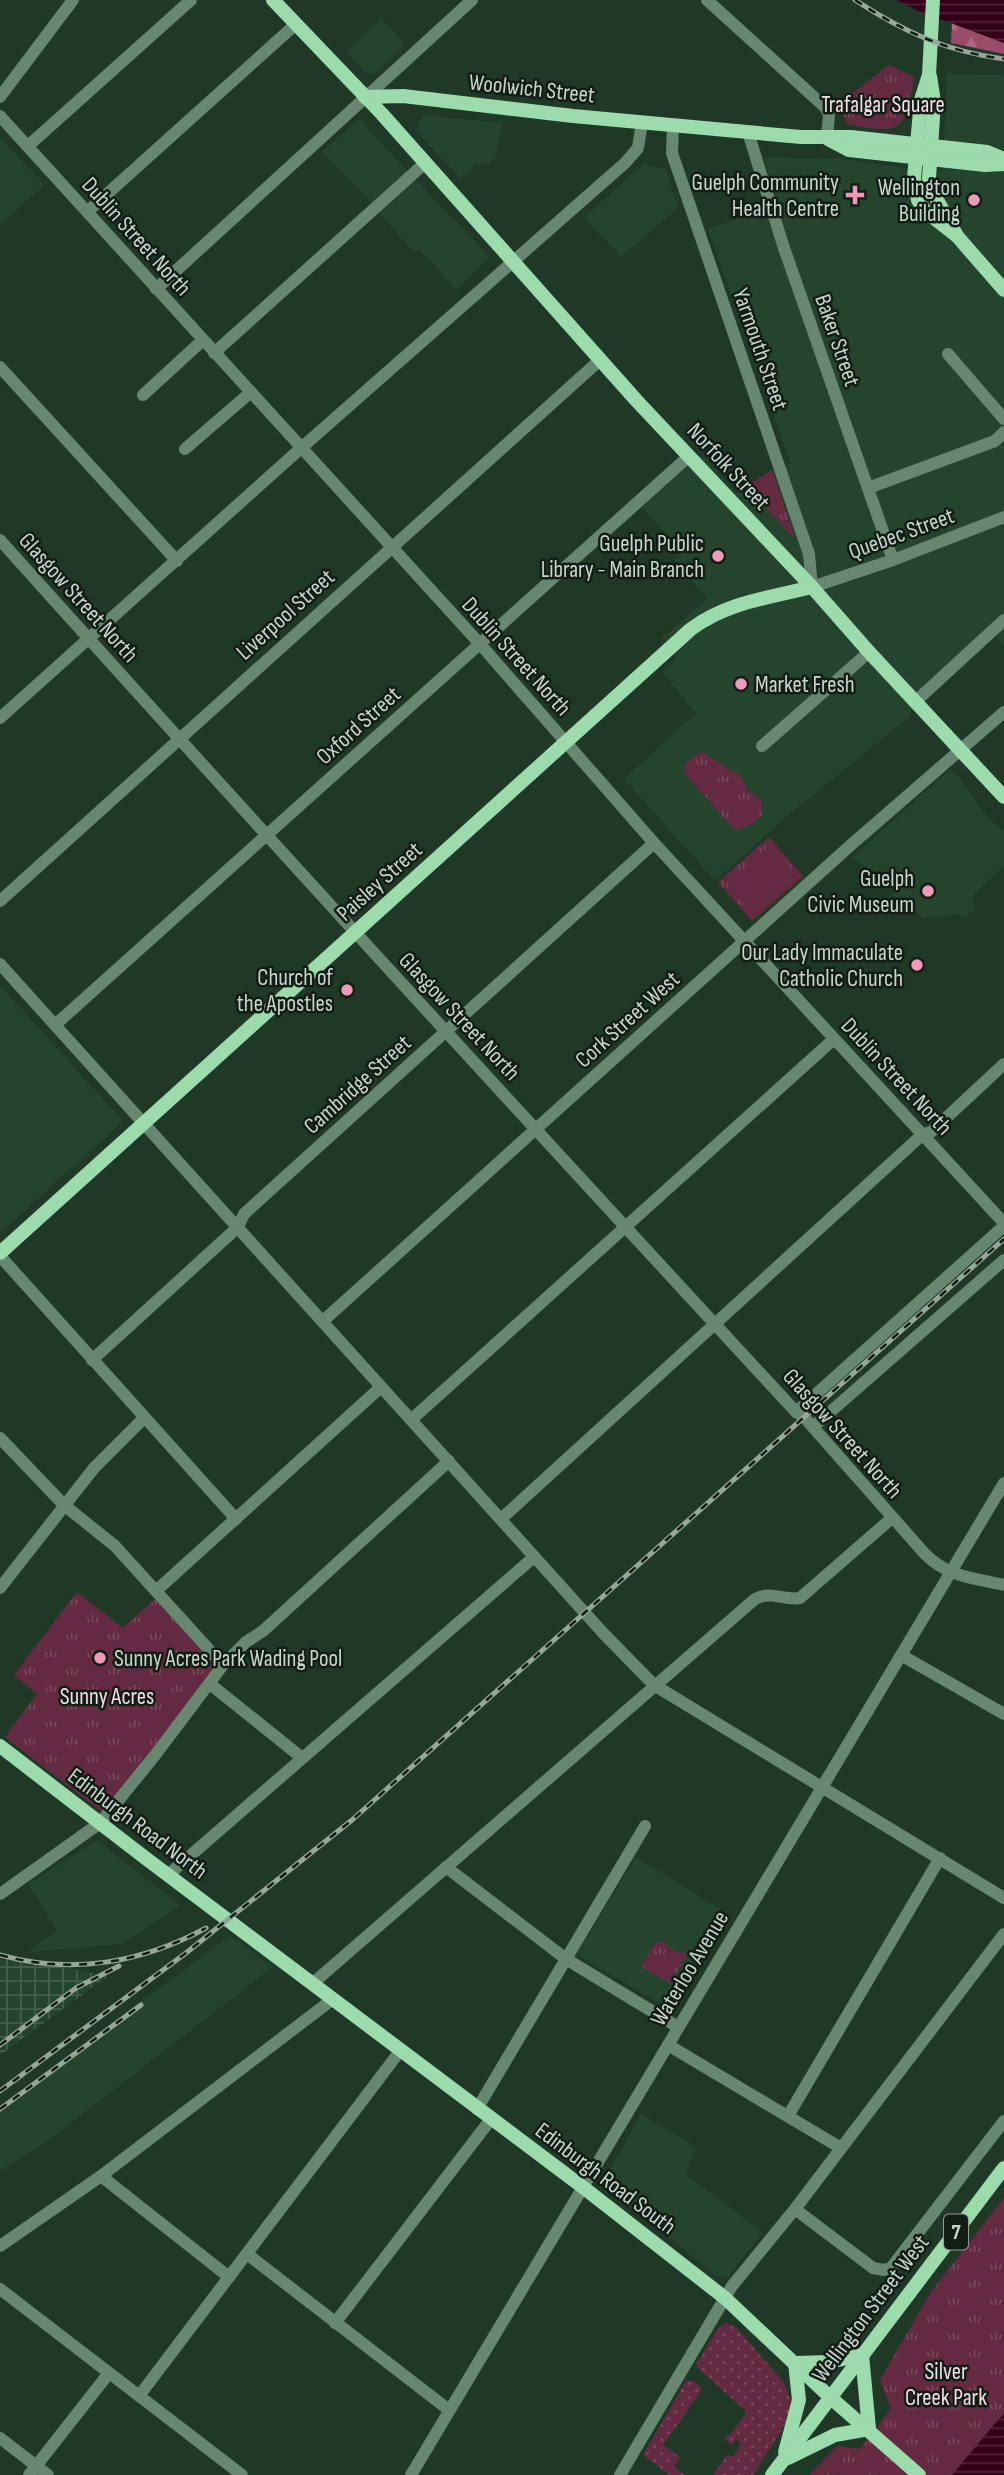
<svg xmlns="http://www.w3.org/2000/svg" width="1004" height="2475" viewBox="0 0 1004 2475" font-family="'Sofia Sans Condensed',sans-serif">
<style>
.built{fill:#25442e}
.industrial{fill:url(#industrial-grid)}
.grass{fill:url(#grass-dots)}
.forest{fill:url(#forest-firs)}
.park{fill:url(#park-tufts)}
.pitch{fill:#642a41}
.water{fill:url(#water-rules)}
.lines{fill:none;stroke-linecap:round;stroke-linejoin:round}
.minor{stroke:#688770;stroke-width:12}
.major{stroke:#9bdbac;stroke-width:14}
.rail-casing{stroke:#95a799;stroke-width:5}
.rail{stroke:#121d15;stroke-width:2.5;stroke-dasharray:8;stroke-linecap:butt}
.poi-dot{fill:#ef9ab8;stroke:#121d15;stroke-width:2.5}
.labels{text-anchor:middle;stroke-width:5;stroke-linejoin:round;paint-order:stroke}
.shield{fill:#121d15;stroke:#919e94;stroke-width:2}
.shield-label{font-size:21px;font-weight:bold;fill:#c8d6cb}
.street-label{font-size:23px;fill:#c8d6cb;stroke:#121d15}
.park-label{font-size:23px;fill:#f5dde4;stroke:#121d15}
.poi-label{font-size:23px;fill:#c8d6cb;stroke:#121d15;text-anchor:end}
</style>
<defs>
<pattern id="industrial-grid" width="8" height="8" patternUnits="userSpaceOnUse" patternTransform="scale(1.75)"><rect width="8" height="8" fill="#25442e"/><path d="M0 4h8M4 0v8" fill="none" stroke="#435e4b"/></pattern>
<pattern id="grass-dots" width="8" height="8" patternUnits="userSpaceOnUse" patternTransform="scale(1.75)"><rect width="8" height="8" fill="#642a41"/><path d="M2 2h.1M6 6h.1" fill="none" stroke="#79485b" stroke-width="1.8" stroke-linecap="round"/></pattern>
<pattern id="forest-firs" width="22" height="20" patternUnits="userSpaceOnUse" patternTransform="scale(1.75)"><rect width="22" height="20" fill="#9a4c69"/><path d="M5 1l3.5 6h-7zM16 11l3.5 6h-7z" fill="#ab6d84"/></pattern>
<pattern id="park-tufts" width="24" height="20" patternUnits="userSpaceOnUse" patternTransform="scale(1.75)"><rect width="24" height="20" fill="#642a41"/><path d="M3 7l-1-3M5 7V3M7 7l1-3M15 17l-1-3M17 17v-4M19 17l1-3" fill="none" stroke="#79485b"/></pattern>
<pattern id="water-rules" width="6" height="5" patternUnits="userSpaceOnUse" patternTransform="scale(1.75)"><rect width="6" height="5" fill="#330018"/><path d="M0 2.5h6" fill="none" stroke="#4f2438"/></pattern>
</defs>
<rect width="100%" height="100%" fill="#203927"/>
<g class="built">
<path d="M382,19L405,45L374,74L364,72L346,52Z"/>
<path d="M947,74L1004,75V646L989,629L925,684L908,718L790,814L715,881L624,779L696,713L662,672L677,658L662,638L707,599L674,561L682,551L641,507L701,454L737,493L772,470L791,464L708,229L777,205L764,157L839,159L943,173Z"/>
<path d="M423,115L502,123L495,158L488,164L484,161L478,166L476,164L461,179L416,131Z"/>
<path d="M359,119L489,257L457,290L419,249L414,253L368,199L321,152Z"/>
<path d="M0,137L45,185L0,224Z"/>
<path d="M644,164L665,169L678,208L621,257L584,217Z"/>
<path d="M951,769L959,777L988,819L1004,831V865L973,895L972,903L976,908L966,917L956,914L922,918L913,907L908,911L892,893L895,890L861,863L851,858Z"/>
<path d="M0,985L123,1121L0,1233Z"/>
<path d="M97,1840L180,1905L122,1944L29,1952L57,1930L28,1884Z"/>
<path d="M636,1857L725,1912L668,2008L579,1956L578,1952Z"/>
<path d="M230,1936L273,1967L53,2137L0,2171V2106Z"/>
<path d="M641,2114L696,2147L686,2175L763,2232L728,2277L717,2276L602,2184Z"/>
</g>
<path class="industrial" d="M0,1955L108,1976L0,2055Z"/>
<g class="grass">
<path d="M726,2323L736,2327L784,2383L790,2398L793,2399L790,2414L786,2423L753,2475H713L728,2454L732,2457L741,2445L736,2439L731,2445L723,2437L729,2436L747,2412L697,2367V2363L719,2327Z"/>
<path d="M693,2380L701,2387L700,2393L663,2445L680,2457L674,2467L685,2475H670L643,2455L686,2381Z"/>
</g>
<path class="forest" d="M952,23L1004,43V54L951,43Z"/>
<g class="park">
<path d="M889,65L914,77C905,132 902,135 847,124L843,113L836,106Z"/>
<path d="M772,470L794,535L792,536L746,486Z"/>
<path d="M700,751L742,777L746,788L762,802V815L758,819L750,825L735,830L684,773L686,763Z"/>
<path d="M769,837L803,876L752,921L718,882Z"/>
<path d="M77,1592L123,1628L155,1599L209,1659L213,1666L212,1672L110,1805L102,1812L5,1737L37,1694L14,1675Z"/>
<path d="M656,1941L666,1943L672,1950L688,1954L670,1983L641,1967Z"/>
<path d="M1004,2198V2475H809L837,2446L860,2449L891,2409L880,2380L931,2292Z"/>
</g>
<g class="pitch">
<path d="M769,846L793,872L781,882L757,856Z"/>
<path d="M754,859L777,886L765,896L742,870Z"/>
<path d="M739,873L762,899L750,910L727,884Z"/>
</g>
<g class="water">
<path d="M897,0H1004V43L916,10Z"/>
<path d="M1004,2414V2475H952L998,2420Z"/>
</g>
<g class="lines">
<g class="minor">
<path d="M707,0L826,108L829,115L827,138"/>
<path d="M0,97L73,0"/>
<path d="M0,116L480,644L654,843L1004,1223"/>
<path d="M673,125L672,153L809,554L812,587L893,560L1004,517"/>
<path d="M748,132L783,245L893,560"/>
<path d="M28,146L191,0"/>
<path d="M87,212L296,24"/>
<path d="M156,289L472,0"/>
<path d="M214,353L424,164"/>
<path d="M948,354L1004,419"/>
<path d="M0,367L177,561"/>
<path d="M143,395L203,340"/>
<path d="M185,449L251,392"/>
<path d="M868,488L995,441L1004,432"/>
<path d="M0,540C263,833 529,1123 796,1412L804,1417L925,1554C948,1577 973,1578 1004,1585"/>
<path d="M916,701L1004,620"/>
<path d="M0,718L300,449L625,163L638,148L642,122"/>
<path d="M762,746L869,652"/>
<path d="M0,901L600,360"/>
<path d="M0,964L604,1634L654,1685L1004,1898"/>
<path d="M55,1025L688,457"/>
<path d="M0,1256L236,1519"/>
<path d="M323,1321L852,844L1004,712"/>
<path d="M92,1360L238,1227L244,1214L654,843"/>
<path d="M796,1412L1004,1226"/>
<path d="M411,1420L834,1039"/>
<path d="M813,1427L1004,1260"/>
<path d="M0,1438L64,1505L115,1546L223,1665"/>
<path d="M501,1519L923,1134L931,1132L1004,1064"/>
<path d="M0,1588L94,1468L144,1418"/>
<path d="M157,1590L381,1387"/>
<path d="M901,1655L1004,1714"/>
<path d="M210,1684L301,1757"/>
<path d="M446,1867L566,1959L678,2027"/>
<path d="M168,1875L534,1557"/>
<path d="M0,1894L100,1823L156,1754L223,1665L246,1642L263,1631L449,1461"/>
<path d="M312,1984L755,1599C772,1590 783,1601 800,1598L892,1518"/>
<path d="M668,2045L841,2148"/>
<path d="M477,2109L645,1826"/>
<path d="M788,2116L940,1858"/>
<path d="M101,2176L229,2277"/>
<path d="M795,2209L873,2268L884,2270L891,2268L1004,2121"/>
<path d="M0,2246L101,2176L333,1999"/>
<path d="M247,2254L449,2410"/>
<path d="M0,2289L242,2475"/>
<path d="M335,2323L491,2119"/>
<path d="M139,2396L400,2051"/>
<path d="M0,2438L48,2475"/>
<path d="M29,2475L109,2373"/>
<path d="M411,2475L1004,1483"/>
<path d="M620,2475L732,2286L795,2209L1004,1934"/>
</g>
<g class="major">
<path d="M273,0L382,114L636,400L812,587L869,652L1004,797"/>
<path d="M933,0L929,75L921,100L914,178L918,200L925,211L957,236"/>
<path d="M930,76L934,102L929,178L932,191L957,236L1004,290"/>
<path d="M365,97L403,96L573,116L801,137H851L987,152L1004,159"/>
<path d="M828,139L849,150L985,165L1004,164"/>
<path d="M0,1253L691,629C727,602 769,598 812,587"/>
<path d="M0,1746L148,1860L584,2188L725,2298L831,2398L919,2475"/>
<path d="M862,2355L869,2429"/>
<path d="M795,2363L829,2362L862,2355"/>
<path d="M785,2452L799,2400L795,2363"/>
<path d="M788,2458L835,2435L869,2429"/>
<path d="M772,2475L1004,2168"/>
</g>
<defs>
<g id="rail">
<path d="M855,0C904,32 945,51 1004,59"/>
<path d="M0,1955C71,1975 142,1963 206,1928"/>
<path d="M0,2045L76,1988L119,1966"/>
<path d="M0,2091L186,1953L352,1820L1004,1239"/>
<path d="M0,2109L141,2005"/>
</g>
</defs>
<use href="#rail" class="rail-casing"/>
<use href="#rail" class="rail"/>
</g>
<g class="poi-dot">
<path d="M851.5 184.5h7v7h7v7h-7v7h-7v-7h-7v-7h7z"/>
<circle cx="974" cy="200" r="7"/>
<circle cx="718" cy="556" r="7"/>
<circle cx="741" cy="684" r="7"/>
<circle cx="928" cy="891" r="7"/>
<circle cx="917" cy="965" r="7"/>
<circle cx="347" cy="990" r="7"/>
<circle cx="100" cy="1658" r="7"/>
</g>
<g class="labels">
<rect class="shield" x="944" y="2214.5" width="24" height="35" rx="5"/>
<g class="shield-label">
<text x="956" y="2239">7</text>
</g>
<g class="street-label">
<text transform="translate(532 88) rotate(6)" y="8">Woolwich Street</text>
<text transform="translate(137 236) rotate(48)" y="8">Dublin Street North</text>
<text transform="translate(838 340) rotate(71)" y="8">Baker Street</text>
<text transform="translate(761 349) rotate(71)" y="8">Yarmouth Street</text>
<text transform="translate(729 466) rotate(47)" y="8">Norfolk Street</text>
<text transform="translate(901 533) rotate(-20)" y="8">Quebec Street</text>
<text transform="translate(79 597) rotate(48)" y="8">Glasgow Street North</text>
<text transform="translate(285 614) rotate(-42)" y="8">Liverpool Street</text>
<text transform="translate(517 656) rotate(48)" y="8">Dublin Street North</text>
<text transform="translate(358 725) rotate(-42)" y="8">Oxford Street</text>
<text transform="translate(379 881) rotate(-42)" y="8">Paisley Street</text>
<text transform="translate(460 1016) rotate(47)" y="8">Glasgow Street North</text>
<text transform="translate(627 1019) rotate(-42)" y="8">Cork Street West</text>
<text transform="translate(897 1076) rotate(47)" y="8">Dublin Street North</text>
<text transform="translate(357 1084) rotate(-42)" y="8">Cambridge Street</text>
<text transform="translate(843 1433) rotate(48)" y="8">Glasgow Street North</text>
<text transform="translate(138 1823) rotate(37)" y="8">Edinburgh Road North</text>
<text transform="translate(689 1968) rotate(-59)" y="8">Waterloo Avenue</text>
<text transform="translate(606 2178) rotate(37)" y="8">Edinburgh Road South</text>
<text transform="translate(870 2308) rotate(-53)" y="8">Wellington Street West</text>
</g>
<g class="park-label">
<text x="883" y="112">Trafalgar Square</text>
<text x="107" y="1704">Sunny Acres</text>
<text x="946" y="2379">Silver<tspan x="946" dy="26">Creek Park</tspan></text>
</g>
<g class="poi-label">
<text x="839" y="190">Guelph Community<tspan x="839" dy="26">Health Centre</tspan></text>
<text x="960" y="195">Wellington<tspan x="960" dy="26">Building</tspan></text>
<text x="704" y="551">Guelph Public<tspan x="704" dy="26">Library - Main Branch</tspan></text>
<text x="755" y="692" text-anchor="start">Market Fresh</text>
<text x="914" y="886">Guelph<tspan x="914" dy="26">Civic Museum</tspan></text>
<text x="903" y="960">Our Lady Immaculate<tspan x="903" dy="26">Catholic Church</tspan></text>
<text x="333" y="985">Church of<tspan x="333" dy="26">the Apostles</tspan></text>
<text x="114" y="1666" text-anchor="start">Sunny Acres Park Wading Pool</text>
</g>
</g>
</svg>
